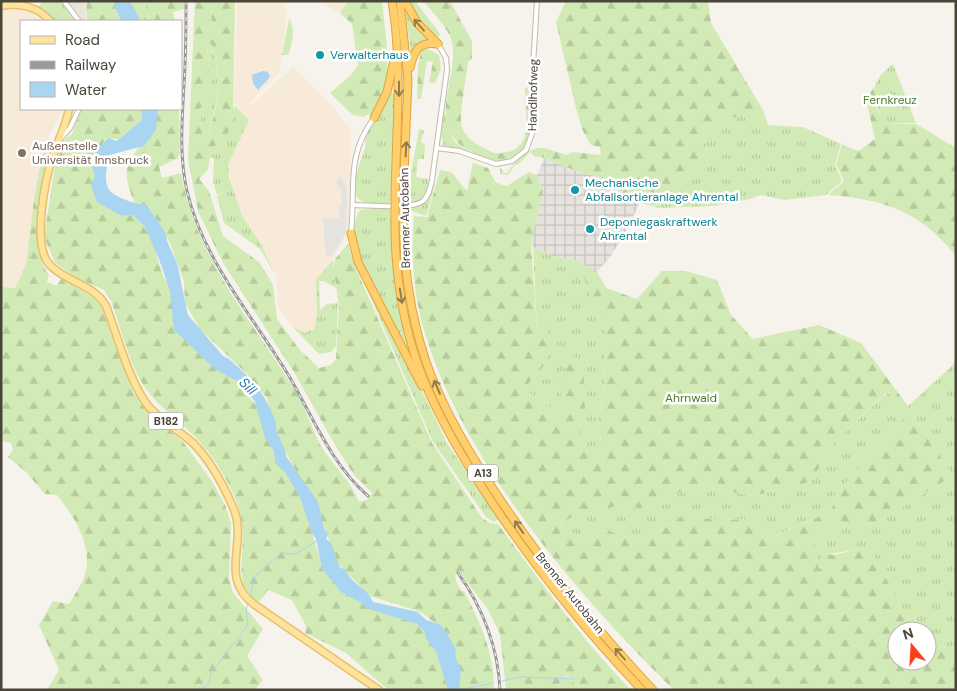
<svg xmlns="http://www.w3.org/2000/svg" width="957" height="691" viewBox="0 0 957 691" font-family="'DM Sans',sans-serif">
<style>
.residential{fill:#eae5da}
.commercial{fill:#f7ead8}
.industrial{fill:url(#industrial-grid)}
.grass{fill:url(#grass-tufts)}
.forest{fill:url(#forest-firs);fill-rule:evenodd}
.parking{fill:#e5e3e0}
.water{fill:#a9d4f2}
.lines{fill:none;stroke-linecap:round;stroke-linejoin:round}
.stream{stroke:#a9d4f2;stroke-width:1}
.minor-casing{stroke:#c2bbae;stroke-width:6}
.primary-casing{stroke:#e6c16a;stroke-width:9}
.motorway-casing{stroke:#e0a43c;stroke-width:9}
.minor{stroke:#fff;stroke-width:4}
.primary{stroke:#ffe39c;stroke-width:6}
.motorway{stroke:#ffcf6e;stroke-width:7}
.rail-casing{stroke:#9a9a9a;stroke-width:3}
.rail{stroke:#fff;stroke-width:1;stroke-dasharray:4;stroke-linecap:butt}
.motorway-bridge-casing{stroke:#e0a43c;stroke-width:9;stroke-linecap:butt}
.motorway-bridge{stroke:#ffcf6e;stroke-width:7}
.oneway{stroke:#937c4e}
.culture-dot{fill:#0f9aa8;stroke:#fff;stroke-width:2}
.education-dot{fill:#8d6e63;stroke:#fff;stroke-width:2}
.labels{text-anchor:middle;stroke-width:5;stroke-linejoin:round;paint-order:stroke}
.shield{fill:#fff;stroke:#817c74;stroke-width:1}
.shield-label{font-size:11px;font-weight:bold;fill:#4b4439}
.culture-label{font-size:12px;fill:#0d838f;stroke:#fff;text-anchor:start}
.street-label{font-size:12px;fill:#4b4439;stroke:#fff}
.park-label{font-size:12px;fill:#4a7f2a;stroke:#fff}
.education-label{font-size:12px;fill:#785e54;stroke:#fff;text-anchor:start}
.water-label{font-size:14px;font-style:italic;fill:#2e7ab2;stroke:#fff}
</style>
<defs>
<pattern id="industrial-grid" width="8" height="8" patternUnits="userSpaceOnUse" patternTransform="scale(1.25)"><rect width="8" height="8" fill="#e6e2dd"/><path d="M0 4h8M4 0v8" fill="none" stroke="#c7c3be"/></pattern>
<pattern id="grass-tufts" width="24" height="20" patternUnits="userSpaceOnUse" patternTransform="scale(1.25)"><rect width="24" height="20" fill="#d2eab5"/><path d="M3 7l-1-3M5 7V3M7 7l1-3M15 17l-1-3M17 17v-4M19 17l1-3" fill="none" stroke="#b6ca9c"/></pattern>
<pattern id="forest-firs" width="22" height="20" patternUnits="userSpaceOnUse" patternTransform="scale(1.25)"><rect width="22" height="20" fill="#d2eab5"/><path d="M5 1l3.5 6h-7zM16 11l3.5 6h-7z" fill="#b6ca9c"/></pattern>
</defs>
<rect width="100%" height="100%" fill="#f6f3ec"/>
<path class="residential" d="M66,1H85L86,21H81Z"/>
<g class="commercial">
<path d="M237,1H288L284,5L287,12L280,72L250,102L252,105L293,67L328,101L351,130L349,232L333,258L316,278L317,315L314,328L304,333L290,324L278,306L276,274L261,244L242,216L233,190L228,165L249,120L234,104Z"/>
<path d="M327,1H348L340,13L326,5Z"/>
<path d="M1,10H27L42,21H21V109H61V114L44,145L34,200L26,265L15,288L1,287Z"/>
</g>
<path class="industrial" d="M544,158L584,174L598,176L639,203L632,220L611,256L597,272L577,261L552,256L533,247L531,243L543,191L537,175Z"/>
<g class="grass">
<path d="M42,1H63L78,21H54L39,7Z"/>
<path d="M136,1H145L149,21H144Z"/>
<path d="M208,1H211L212,28H208Z"/>
<path d="M407,1H415L438,31L440,34L438,37L423,28Z"/>
<path d="M405,6L433,41L420,42L411,55Z"/>
<path d="M211,43C221,80 220,97 208,134L202,133L200,109C213,94 209,65 207,46Z"/>
<path d="M893,64L916,123H886C870,98 868,83 893,64Z"/>
<path d="M389,93L396,94L390,203C382,203 369,204 363,202C345,194 362,159 365,148C366,143 364,137 366,133C373,119 383,107 389,93Z"/>
<path d="M235,106L249,120L228,165L229,177L242,216L261,244L275,274L260,249L224,223L217,196L227,189L217,195L213,182L214,158L209,157L212,137L225,126Z"/>
<path d="M444,110L452,137L456,143L477,156L443,145L441,131Z"/>
<path d="M763,110L768,125L803,127L841,144L835,164L842,181L826,195L784,200L761,195L750,199L713,206L656,208L655,206L707,151L701,126Z"/>
<path d="M419,129L424,131L421,142L425,144L424,159H418L416,177L428,179L429,184L435,185L426,216L409,210L411,173Z"/>
<path d="M538,148H545L544,158L534,156L530,152L518,165H515L508,175L500,174V167L504,173L508,172C515,161 524,151 538,148Z"/>
<path d="M390,207L393,267L397,296L417,370L415,376L447,443L499,519L494,522L486,517L433,442L351,252C350,244 355,216 360,210Z"/>
<path d="M533,247L552,256L577,261L606,332L604,397L599,416L601,449L593,461L577,438L585,414L565,412L561,415L524,389L548,361L537,329Z"/>
<path d="M333,260L336,288L324,281H319L320,310L327,304L338,303L336,346L331,352L319,354L291,325L304,333L314,329L317,315L316,279Z"/>
<path d="M956,360V482L908,406L953,365Z"/>
<path d="M888,392L907,415L834,496L832,511L772,537L753,520L680,518L641,542L603,529L584,539L560,526L571,517L617,506L653,509L693,484L753,496L810,482L837,439Z"/>
<path d="M947,479L956,492V646L927,650V631H916L868,548L828,554L826,565L818,570V553L814,543L824,528L875,524Z"/>
<path d="M563,674L584,690H556Z"/>
</g>
<g class="forest">
<path d="M86,1H113L121,21H87Z"/>
<path d="M130,1H136L144,21H140Z"/>
<path d="M145,1H184V9L173,12L175,21H149Z"/>
<path d="M195,1H208L209,28H212L211,1H235L233,119L225,140L219,141L211,150L208,170L199,179L209,191L223,236L260,263L273,285L277,319L299,349L319,368L331,365L336,359L339,307L334,271L335,259L348,244L354,264L432,443L482,518L490,523L498,524C540,581 581,639 631,690H584L564,674L556,690H506L500,634L487,608L459,572L455,575L456,581L461,591H464C480,622 495,654 494,690H457L436,624L421,612L370,596L337,563L323,523L278,437L267,398L248,375L200,329L185,303L184,282L170,243L149,207L136,206C120,169 125,164 150,134H154L156,109H179L180,152L178,158L159,167L162,178L181,173C196,258 251,319 296,392C305,406 310,424 318,440C329,463 350,478 359,502L367,500L372,493L354,475L335,445L294,372L223,263L198,211L188,160ZM211,43C221,74 220,104 208,134L202,133L200,109C213,94 209,66 207,46Z"/>
<path d="M348,1H382L387,47L388,86L375,112L363,117L353,115L330,93L351,75L358,65L352,24L340,13Z"/>
<path d="M423,1H450L472,41V58L468,62C467,77 457,120 463,130C469,142 483,148 494,153C537,155 525,117 525,88L531,87C532,107 534,124 527,144C523,154 509,159 498,161C488,162 479,155 470,151C423,126 460,79 452,42C448,27 433,13 423,1Z"/>
<path d="M566,1H708L711,23L763,110L701,126L707,151L655,206L639,203L598,176L584,174L544,158L545,148L566,155L573,152L601,155L600,147L591,145L582,129L576,108L556,22Z"/>
<path d="M289,19C296,26 292,46 288,55H282Z"/>
<path d="M426,48L439,55L441,69L435,83H429L433,62L427,61L421,99H417L418,66L421,51Z"/>
<path d="M874,87L876,107L886,123L916,124L956,148V256C920,211 883,199 828,195L844,181L836,164L842,145L859,151L875,139L866,99Z"/>
<path d="M81,109H141L142,120L124,135L121,140L107,138C92,155 95,179 96,200L122,216L133,215C141,223 148,230 152,240C158,253 159,277 171,286L186,335L210,362L236,381L259,409L304,503L322,567L349,594L416,621L429,635L445,666L448,690H388L346,653L305,633L306,626L292,600L268,590L258,603L243,586C238,556 249,531 236,500C227,477 210,451 192,434C177,419 159,407 146,389C129,364 121,329 111,301L104,290L77,278L55,263L44,237L55,165L63,141L72,134Z"/>
<path d="M44,145L49,153C43,187 27,246 49,275L47,282L56,286L62,278L99,300L134,394L146,409L184,443L213,483L225,505L231,523L229,579L233,593L263,629L247,656L263,680L255,690H47L59,670L39,625L53,601L69,604C74,596 79,588 83,580C96,549 75,518 57,495L45,494L26,472L8,457L13,450L11,443L1,441V287L15,288L26,265L34,200Z"/>
<path d="M473,163L488,168L496,183L507,186L529,172L537,175L543,191L531,243L537,329L548,320V361L524,389L561,415L565,412L559,384L572,356L583,360L585,414L577,438L593,460L601,449L599,416L604,397L606,332L577,261L597,272L606,288L637,299L662,271H686L717,280L731,315L753,339L819,325L861,343L908,406L956,482V492L947,479L875,524L824,528L814,543L818,553V569L826,565L827,554L834,555L868,547L916,631H897V661H927V650L956,646V690H674C579,597 468,467 427,340C414,301 410,256 414,216L427,217L440,170L451,172L467,191ZM887,392L907,415L834,496L832,511L773,537L753,520L680,518L641,542L603,529L584,539L560,526L571,517L617,506L653,509L693,484L753,496L810,482L837,439Z"/>
<path d="M375,208L390,210V217L382,218L369,210Z"/>
</g>
<path class="parking" d="M341,176L347,189L346,233L332,256H326L323,219L339,218V205H342L341,191L336,182Z"/>
<g class="water">
<path d="M113,1H130L141,21H121Z"/>
<path d="M263,71L268,72L270,77L258,90L253,83L252,75Z"/>
<path d="M141,109H158L156,130L144,146L109,155C103,187 103,193 135,203C139,205 142,203 147,205L166,234L167,241L177,263L188,315L223,356C230,359 232,362 238,367C254,381 267,398 275,420C276,425 276,430 278,435C281,443 286,448 286,456L318,502L324,528L328,534L326,539L331,543L340,568L345,569C353,587 366,585 373,602L418,612L426,620L439,624L445,630L455,648L456,659L461,669L459,690H448L436,651L427,640L424,631L417,624L366,608L363,604L341,592L322,569L316,539L312,533L300,497L285,472L275,463L274,451L265,438L255,402L240,383L215,369L174,330L170,291L159,259L145,227L133,215L122,216L97,202L91,186L95,176L92,166L96,151L108,138L117,141L142,120Z"/>
</g>
<g class="lines">
<g class="stream">
<path d="M250,598L255,576L281,553L295,554L318,540"/>
<path d="M502,681L520,677L574,679"/>
<path d="M200,690L209,683L211,673L248,625L246,608L249,602"/>
<path d="M458,690L493,683"/>
</g>
<defs>
<g id="minor">
<path d="M64,1L79,21"/>
<path d="M61,138L70,128L79,109"/>
<path d="M437,148L459,151L496,164L512,161L526,150L534,128L533,66L537,1"/>
<path d="M353,205C368,205 411,210 423,201C429,196 430,188 432,180L447,70L446,58L438,44"/>
<path d="M351,233C356,188 345,157 374,118"/>
</g>
<g id="primary">
<path d="M1,6C20,2 38,7 50,21"/>
<path d="M69,109C66,125 58,140 53,156C45,179 32,244 49,264C65,282 94,284 106,306C118,337 129,382 149,407C162,421 179,431 193,443C211,461 223,484 233,507C249,543 217,577 255,605L379,690"/>
</g>
<g id="motorway">
<path d="M392,1C403,67 396,132 395,198"/>
<path d="M400,1L408,80L403,198"/>
<path d="M405,1L417,23L438,44"/>
<path d="M410,68C414,50 419,41 438,44"/>
<path d="M374,118L387,92L395,56"/>
<path d="M395,213C394,264 401,316 418,365C436,415 464,460 493,504C537,570 587,632 642,690"/>
<path d="M403,213C403,264 410,314 426,362C443,409 468,451 495,492C542,563 595,628 653,690"/>
<path d="M351,233L358,262L422,386"/>
</g>
</defs>
<use href="#minor" class="minor-casing"/>
<use href="#primary" class="primary-casing"/>
<use href="#motorway" class="motorway-casing"/>
<use href="#minor" class="minor"/>
<use href="#primary" class="primary"/>
<use href="#motorway" class="motorway"/>
<defs>
<g id="rail">
<path d="M186,1C186,29 186,57 184,85C182,120 179,156 187,191C203,260 253,316 289,376C313,417 331,464 368,496"/>
<path d="M458,573C483,608 498,647 500,690"/>
</g>
</defs>
<use href="#rail" class="rail-casing"/>
<use href="#rail" class="rail"/>
<defs>
<g id="motorway-bridge">
<path d="M403,198V213"/>
<path d="M395,213V198"/>
</g>
</defs>
<use href="#motorway-bridge" class="motorway-bridge-casing"/>
<use href="#motorway-bridge" class="motorway-bridge"/>
</g>
<defs><path id="oneway-shaft" d="M-6 0H5M1.5-3L5.5 0L1.5 3" fill="none" stroke-width="1.6" stroke-linecap="round" stroke-linejoin="round" transform="scale(1.25)"/></defs>
<g class="oneway">
<use href="#oneway-shaft" transform="translate(419 25) rotate(-131)"/>
<use href="#oneway-shaft" transform="translate(399 89) rotate(90)"/>
<use href="#oneway-shaft" transform="translate(406 149) rotate(-87)"/>
<use href="#oneway-shaft" transform="translate(401 296) rotate(81)"/>
<use href="#oneway-shaft" transform="translate(437 387) rotate(-113)"/>
<use href="#oneway-shaft" transform="translate(519 527) rotate(-125)"/>
<use href="#oneway-shaft" transform="translate(620 654) rotate(-132)"/>
</g>
<g class="culture-dot">
<circle cx="320" cy="55" r="5"/>
<circle cx="575" cy="190" r="5"/>
<circle cx="590" cy="229" r="5"/>
</g>
<circle class="education-dot" cx="22" cy="153" r="5"/>
<g class="labels">
<g class="shield">
<rect x="148.5" y="412.5" width="35" height="17" rx="4"/>
<rect x="468" y="464.5" width="30" height="17" rx="4"/>
</g>
<g class="shield-label">
<text x="166" y="425">B182</text>
<text x="483" y="477">A13</text>
</g>
<g class="culture-label">
<text x="330" y="59">Verwalterhaus</text>
<text x="585" y="187">Mechanische<tspan x="585" dy="14">Abfallsortieranlage Ahrental</tspan></text>
<text x="600" y="226">Deponiegaskraftwerk<tspan x="600" dy="14">Ahrental</tspan></text>
</g>
<g class="street-label">
<text transform="translate(533 95) rotate(-89)" y="4">Handlhofweg</text>
<text transform="translate(405 218) rotate(-91)" y="4">Brenner Autobahn</text>
<text transform="translate(570 593) rotate(51)" y="4">Brenner Autobahn</text>
</g>
<g class="park-label">
<text x="890" y="104">Fernkreuz</text>
<text x="691" y="402">Ahrnwald</text>
</g>
<g class="education-label">
<text x="32" y="150">Außenstelle<tspan x="32" dy="14">Universität Innsbruck</tspan></text>
</g>
<g class="water-label">
<text transform="translate(248 386) rotate(45)" y="5">Sill</text>
</g>
</g>
<rect width="957" height="691" fill="none" stroke="#4b4439" stroke-width="5"/>
<rect x="20" y="20" width="162" height="90" fill="#ffffff" stroke="#b7b4b0"/>
<rect x="30" y="36" width="25" height="8" fill="#ffe39c" stroke="#b7b4b0"/>
<text x="65" y="45" font-size="15" fill="#4b4439">Road</text>
<rect x="30" y="61" width="25" height="8" fill="#9a9a9a" stroke="#b7b4b0"/>
<text x="65" y="70" font-size="15" fill="#4b4439">Railway</text>
<rect x="30" y="82" width="25" height="15" fill="#a9d4f2" stroke="#b7b4b0"/>
<text x="65" y="95" font-size="15" fill="#4b4439">Water</text>
<g transform="translate(912 646) rotate(342)"><circle r="24" fill="#ffffff" stroke="#b7b4b0"/>
<path d="M0-4L9 19L0 12L-9 19Z" fill="#fc3f1d"/>
<text y="-8" font-size="14" font-weight="bold" text-anchor="middle" fill="#4b4439">N</text>
</g>
</svg>
